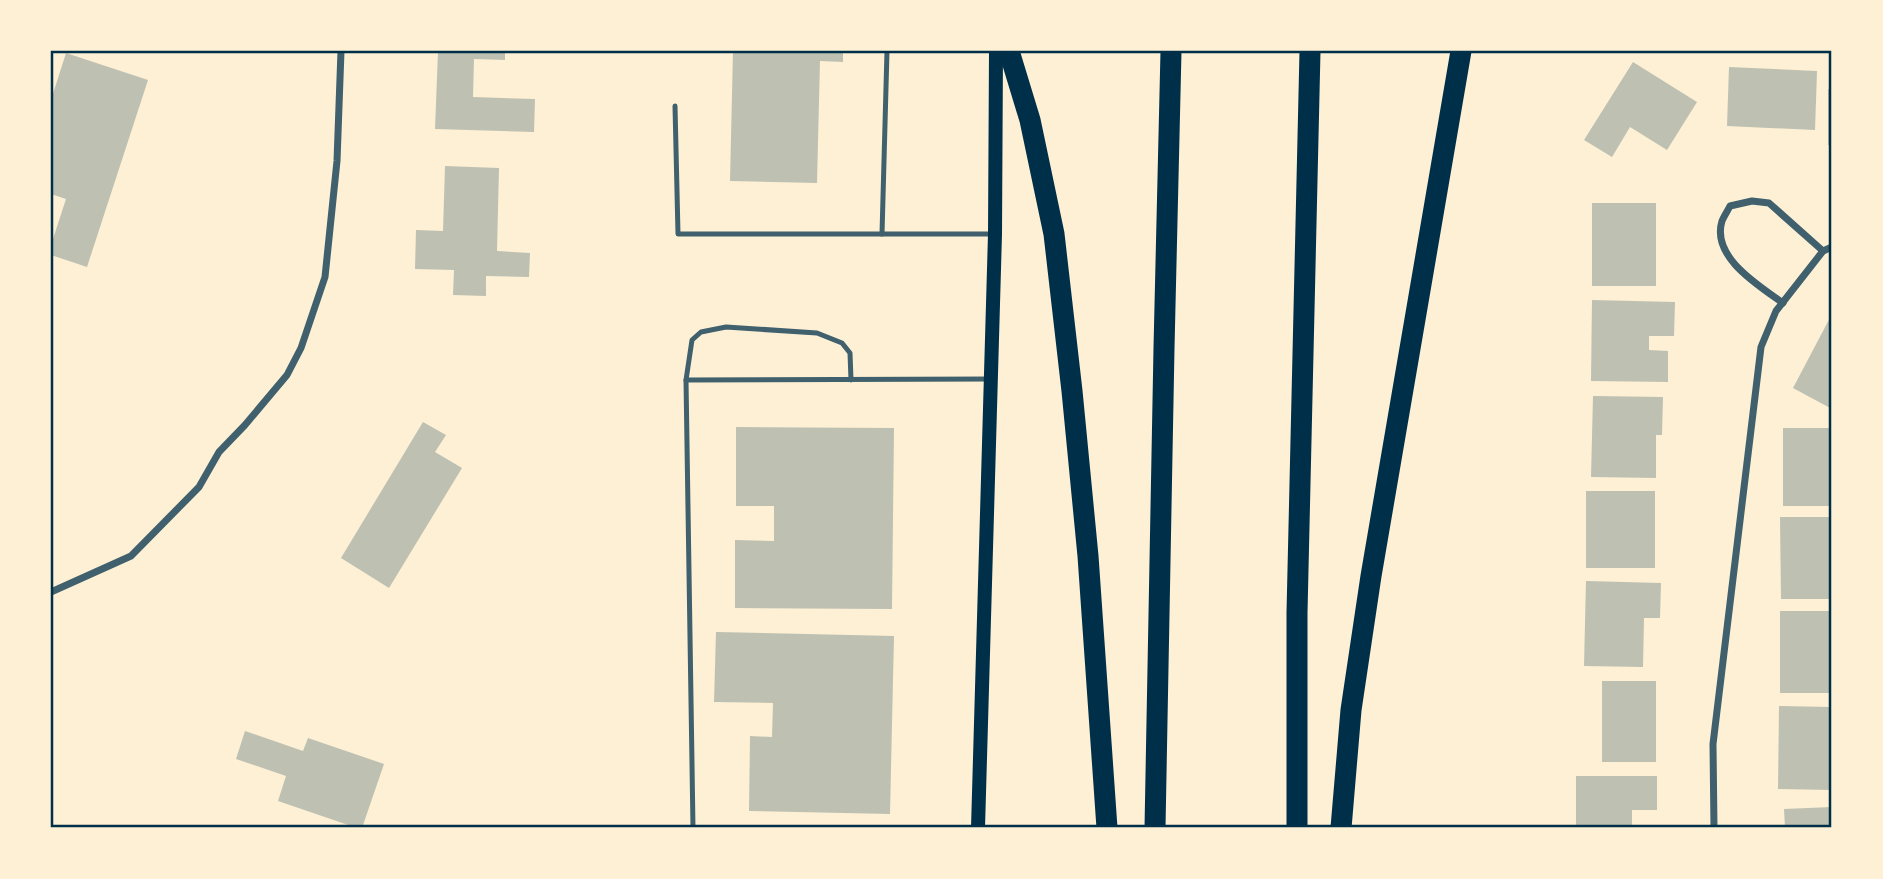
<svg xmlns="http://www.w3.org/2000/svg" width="1883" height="879" viewBox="0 0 1883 879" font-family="Manrope,sans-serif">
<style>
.building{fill:#bec0b2}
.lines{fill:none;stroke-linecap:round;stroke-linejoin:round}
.service{stroke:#3f606c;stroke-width:5}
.minor{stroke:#3f606c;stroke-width:7}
.secondary{stroke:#003049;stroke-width:14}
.motorway{stroke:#003049;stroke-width:21}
.neatline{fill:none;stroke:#003049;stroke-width:2.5}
</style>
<rect width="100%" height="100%" fill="#fdf0d5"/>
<g class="building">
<path d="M438,51H505V60L474,59L473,97L535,99L534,132L435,129Z"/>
<path d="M733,51H843V62L820,61L817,183L730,181Z"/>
<path d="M66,53L148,80L87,267L51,255V245L66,199L51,194V100Z"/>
<path d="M1633,62L1697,102L1667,150L1630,127L1612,157L1584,140Z"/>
<path d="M1729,67L1817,71L1815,130L1727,126Z"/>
<rect x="1828" y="89" width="4" height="56"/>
<path d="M445,166L499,168L497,251L530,253L529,277L486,276V296L453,295L454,270L415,269L416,230L443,231Z"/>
<rect x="1592" y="203" width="64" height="83"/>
<path d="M1592,300L1675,302L1674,336H1649V350L1668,351V382L1591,381Z"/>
<path d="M1832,314V409L1793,388Z"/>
<path d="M1593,396L1663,397L1662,435H1656V478L1591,477Z"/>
<path d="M423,422L446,435L435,452L462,468L389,588L341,558Z"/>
<path d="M736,427L894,428L892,609L735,608V540L774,541V506H736Z"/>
<rect x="1783" y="428" width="49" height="78"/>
<rect x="1586" y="491" width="69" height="77"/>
<path d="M1780,517H1832V599H1781Z"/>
<path d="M1586,581L1661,583L1660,618H1644L1643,667L1584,666Z"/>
<rect x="1780" y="611" width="52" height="82"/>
<path d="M716,632L894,636L890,814L749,811L750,736L772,737L773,703L714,702Z"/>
<rect x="1602" y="681" width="54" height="81"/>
<path d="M1779,706L1832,707V790L1778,789Z"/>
<path d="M245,731L303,751L308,738L384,764L362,828H357L278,801L286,776L236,759Z"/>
<path d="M1576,776H1657V810H1632V828H1576Z"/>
<path d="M1832,807V828H1785L1784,809Z"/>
</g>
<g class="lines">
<g class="service">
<path d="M887,51L882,234H992"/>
<path d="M675,106L678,234H882"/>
<path d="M686,380L692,340L701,332L726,327L817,333L842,343L850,353L851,380"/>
<path d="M693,828L686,380L991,379"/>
</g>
<g class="minor">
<path d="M1783,303C1758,285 1711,257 1722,221C1724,216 1728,210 1730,206L1752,201L1769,203L1823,251"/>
<path d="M51,592L131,556L199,487L219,452L245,425L287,375L301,348L325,277L337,161L341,51"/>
<path d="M1714,828L1713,744L1761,347L1776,311L1823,251L1832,247"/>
</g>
<path class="secondary" d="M978,828L995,234L996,51"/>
<g class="motorway">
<path d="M1009,51L1030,120L1054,234L1072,391L1088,556L1107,828"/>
<path d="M1155,828L1164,348L1171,51"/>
<path d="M1297,828V613L1310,51"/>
<path d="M1341,828L1351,710L1371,576L1461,51"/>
</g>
</g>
<rect width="1883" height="879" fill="none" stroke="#fdf0d5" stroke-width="105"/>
<rect x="52" y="52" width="1778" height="774" class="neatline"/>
</svg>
